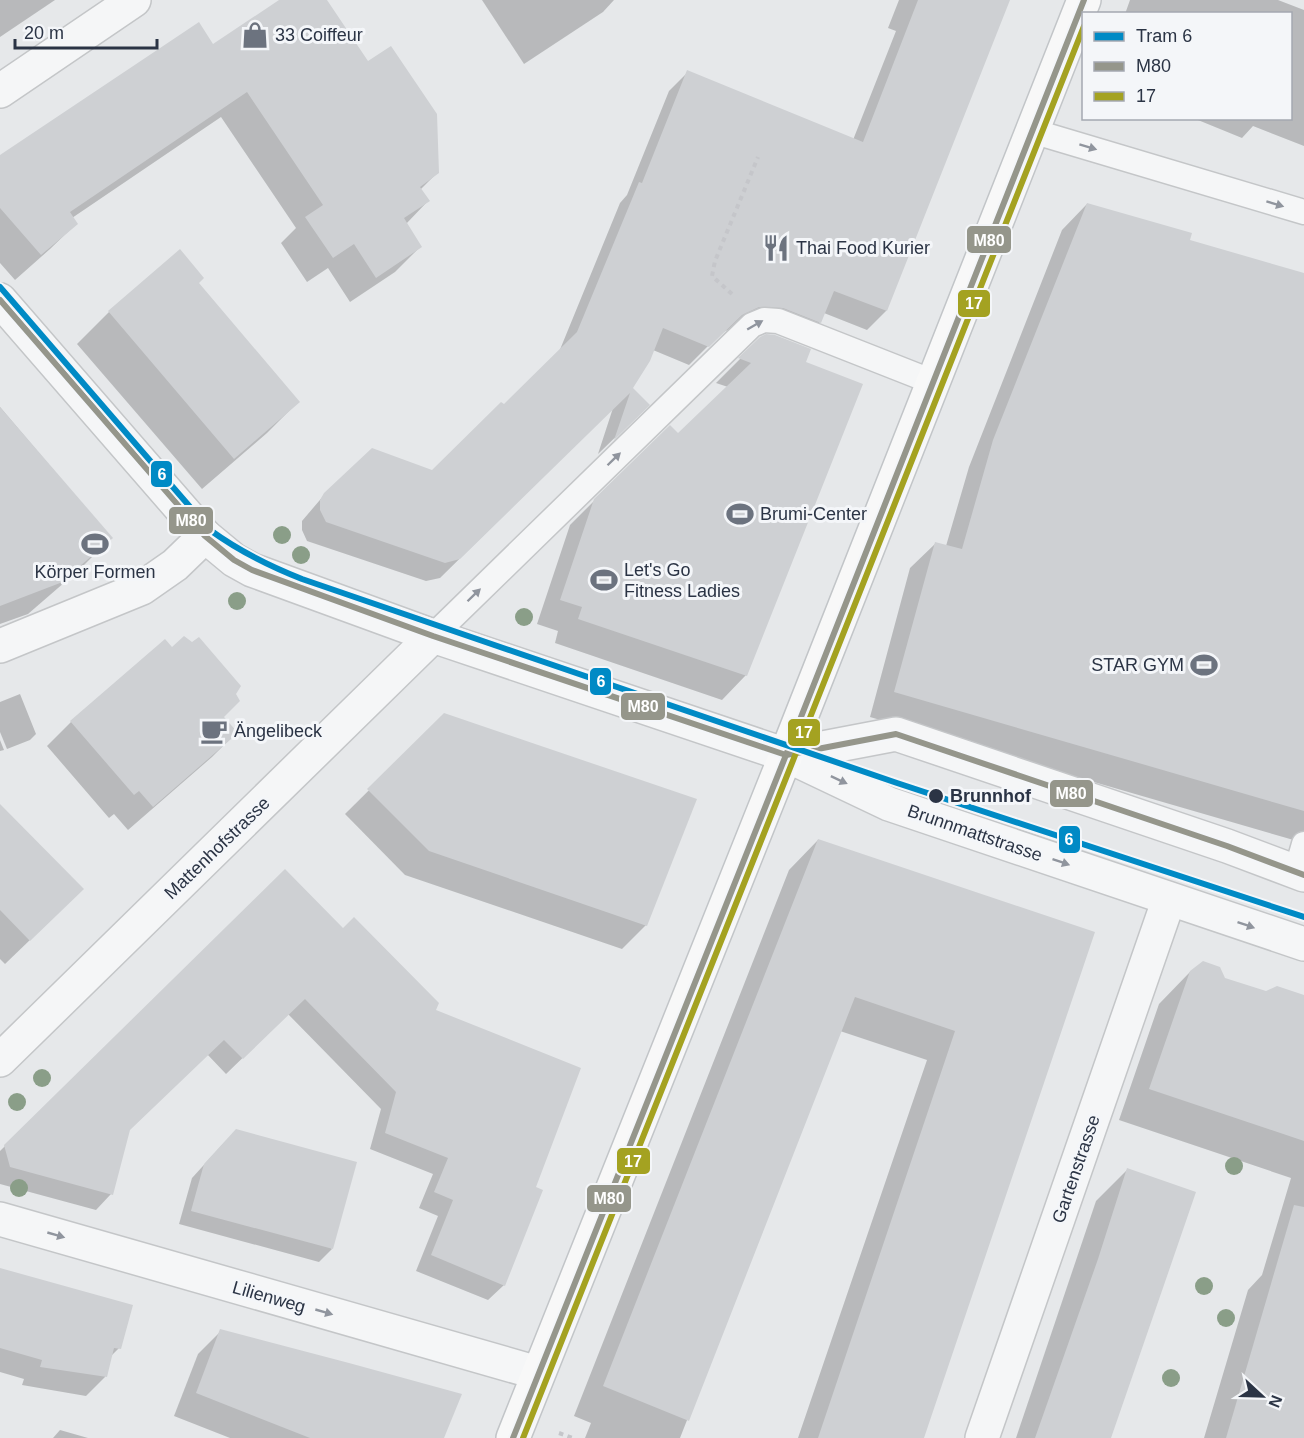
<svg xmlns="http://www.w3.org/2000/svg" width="1304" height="1438" viewBox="0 0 1304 1438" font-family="Arial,sans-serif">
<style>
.shadow{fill:#0003}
.building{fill:#ced0d3}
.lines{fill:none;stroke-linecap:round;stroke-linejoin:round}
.service-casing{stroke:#c4c6c8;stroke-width:27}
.minor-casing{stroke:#c4c6c8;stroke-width:36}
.tertiary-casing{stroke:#c4c6c8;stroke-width:36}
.primary-casing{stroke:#c2c5c8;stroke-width:36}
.path{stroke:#c5c6ca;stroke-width:4;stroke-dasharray:4.5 4.5;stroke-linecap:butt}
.service{stroke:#f5f6f7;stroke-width:24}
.minor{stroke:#f5f6f7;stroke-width:33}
.tertiary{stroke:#f5f6f7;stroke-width:33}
.primary{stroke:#f8f8f8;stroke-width:33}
.bus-1-casing{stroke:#f4f6f9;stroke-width:10}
.bus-2-casing{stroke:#f4f6f9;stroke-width:10}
.bus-1{stroke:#95968b;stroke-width:6}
.bus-2{stroke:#a4a221;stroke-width:6}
.tram-1-casing{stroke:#f4f6f9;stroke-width:10}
.tram-1{stroke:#008ac5;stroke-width:6}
.tree{fill:#8a9e88}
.oneway{fill:#90959e}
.stop-dot{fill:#2b3445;stroke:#f4f6f9;stroke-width:2}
.labels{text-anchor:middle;stroke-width:6;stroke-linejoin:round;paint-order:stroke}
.poi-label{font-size:18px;fill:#2b3445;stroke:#f4f6f9;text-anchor:start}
.stop-label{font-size:18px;font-weight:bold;fill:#2b3445;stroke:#f4f6f9;text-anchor:start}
.street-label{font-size:18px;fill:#2b3445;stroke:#f4f6f9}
.line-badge{stroke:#f4f6f9;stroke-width:2}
.badge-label{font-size:16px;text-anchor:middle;font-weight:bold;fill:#fff}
</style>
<rect width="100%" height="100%" fill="#e6e8ea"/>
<g class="shadow">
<path d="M0,0H55L0,37Z"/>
<path d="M282,0H325L437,173L420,190L428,201L406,224L420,247L395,272L350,302L328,268L307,282L281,243L296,228L221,117L72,218L76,224L50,249L15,280L0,263V157L212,46Z"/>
<path d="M482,0H614L603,12L524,64Z"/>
<path d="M899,0H1008L886,311L867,330L824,313L820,322L801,341L763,326L739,325L721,333L689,365L653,350L631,388L629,424L598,454L613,408L440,578L426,581L307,541L302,530V521L325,494L433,472L504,406L559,352L620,203L627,195L669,91L688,72L853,140L896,31L888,28Z"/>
<path d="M1130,0H1278L1304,10V146L1253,126L1242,138L1193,118H1290V14H1125Z"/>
<path d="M1087,204L1188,241L1304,275V843L870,717L910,568L936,543L946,546L969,467L1062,230Z"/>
<path d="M179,251L197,283L298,402L267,433L202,489L77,344L109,312Z"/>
<path d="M761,338L804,363L746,675L722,700L555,643L558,631L537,624L570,525L595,500L678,435L728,387L716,383Z"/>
<path d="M0,407L111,538L80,569L28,614L0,624Z"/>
<path d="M192,643L222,717L236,733L212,757L128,830L114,814L109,818L47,746L71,722L172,650Z"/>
<path d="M20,694L36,734L30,740L7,749L0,732V702Z"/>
<path d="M445,715L646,925L622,949L405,875L345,814Z"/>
<path d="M0,740L4,750L0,751Z"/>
<path d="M0,806L58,913L5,964L0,959Z"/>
<path d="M818,840L1093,933L923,1438H798L927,1060L840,1031L680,1438H585L591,1423L574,1416L789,870Z"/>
<path d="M285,871L343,930L434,1011L534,1188L504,1285L488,1300L416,1271L438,1216L419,1208L433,1174L370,1149L381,1109L288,1014L226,1074L207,1054L129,1130L111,1194L96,1210L0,1184V1151Z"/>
<path d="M1190,972L1224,979L1266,993L1304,996V1438H1204L1248,1290L1262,1275L1291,1178L1119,1120L1159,1004Z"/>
<path d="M223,1144L332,1249L319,1262L179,1224L192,1178Z"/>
<path d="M1127,1170L1110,1438H1016L1096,1201Z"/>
<path d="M0,1270L119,1348L110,1357L105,1377L86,1396L22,1385L24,1379L0,1372Z"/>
<path d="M221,1331L443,1438H230L174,1416L198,1354Z"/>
<path d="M60,1430L88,1438H53Z"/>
</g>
<g class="building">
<path d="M279,0H327L368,61L391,46L437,114L439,173L420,187L430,201L404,218L422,247L376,278L354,244L333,258L305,217L323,205L247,92L70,212L78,224L41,255L0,208V155L199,22L213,44Z"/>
<path d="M918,0H1010L887,311L834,291L821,323L783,308L759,307L742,315L709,347L663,328L650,361L633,388L650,405L614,440L630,393L460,559L445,563L326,522L320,510V500L324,493L372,448L432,470L501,402L504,404L577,332L639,182L642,183L687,70L863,142Z"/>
<path d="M1087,203L1192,233L1190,240L1304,273V811L894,692L935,542L962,549L993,440Z"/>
<path d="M180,249L204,278L199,283L300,402L234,459L108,311Z"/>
<path d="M766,334L775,335L811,349L806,362L863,384L747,676L578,619L582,607L560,600L594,499L670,425L678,433L751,363L738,358L760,337Z"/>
<path d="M0,407L113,538L60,583L0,606Z"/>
<path d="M184,636L192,642L199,637L241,686L236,694L240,701L224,717L238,733L153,807L139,791L134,795L70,721L165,639L172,647Z"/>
<path d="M444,713L697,799L647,926L429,851L367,789Z"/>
<path d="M0,804L84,889L30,941L0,910Z"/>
<path d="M818,839L1095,932L924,1438H818L955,1031L855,997L689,1421L603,1386Z"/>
<path d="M285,869L343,928L354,917L439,1003L436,1010L581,1068L536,1187L543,1190L505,1286L431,1255L453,1200L434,1192L448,1158L385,1133L396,1092L305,999L243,1059L224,1040L130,1130L113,1195L10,1167L4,1145Z"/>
<path d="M1203,961L1220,967L1225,978L1266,991L1277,986L1304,995V1141L1149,1089L1190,971Z"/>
<path d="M236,1129L357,1162L333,1249L191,1211L204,1164Z"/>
<path d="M1127,1168L1196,1192L1165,1282L1111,1438H1035L1098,1259Z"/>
<path d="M1294,1205L1304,1207V1438H1226Z"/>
<path d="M0,1268L133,1305L121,1349L114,1348L107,1377L40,1367L42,1360L0,1348Z"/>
<path d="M220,1329L349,1363L462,1394L444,1438H310L196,1393Z"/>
</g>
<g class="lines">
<defs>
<g id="service">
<path d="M1032,131L1304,212"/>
<path d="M433,636L752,325L764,320L778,321L933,382"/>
<path d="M1296,872L1304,844"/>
</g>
<g id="minor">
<path d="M0,91L134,0"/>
<path d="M0,646L142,588L175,565L205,536"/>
<path d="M0,1060L433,636"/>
<path d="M0,1219L538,1373"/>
<path d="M982,1438L1169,899"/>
</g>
<g id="tertiary">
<path d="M0,300L205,536L234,560L252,570L433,636L786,755L889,804L1304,944"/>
<path d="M786,755L896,734L1227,846L1304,875"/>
</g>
<path id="primary" d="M513,1438L786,755L1084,0"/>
</defs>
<use href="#service" class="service-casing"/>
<use href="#minor" class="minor-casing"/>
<use href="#tertiary" class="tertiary-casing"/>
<use href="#primary" class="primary-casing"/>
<g class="path">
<path d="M732,294L712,276L715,261L758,157"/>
<path d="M559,1433L573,1438"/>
</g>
<use href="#service" class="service"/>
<use href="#minor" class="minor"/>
<use href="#tertiary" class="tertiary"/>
<use href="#primary" class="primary"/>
<defs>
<g id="bus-1">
<path d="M0,300L205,536L234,560L252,570L433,636L786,755L896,734L1227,846L1304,875"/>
<path d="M513,1438L786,755L1084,0"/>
</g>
<path id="bus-2" d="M523,1438L794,758L1084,26"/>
</defs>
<use href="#bus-1" class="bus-1-casing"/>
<use href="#bus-2" class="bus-2-casing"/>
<use href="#bus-1" class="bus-1"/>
<use href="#bus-2" class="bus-2"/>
<defs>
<path id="tram-1" d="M0,287L210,530C239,551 269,566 302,579L897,783L1304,917"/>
</defs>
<use href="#tram-1" class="tram-1-casing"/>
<use href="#tram-1" class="tram-1"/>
</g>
<g class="tree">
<circle cx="282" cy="535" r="9"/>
<circle cx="301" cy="555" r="9"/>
<circle cx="237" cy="601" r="9"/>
<circle cx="524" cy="617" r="9"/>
<circle cx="42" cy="1078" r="9"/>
<circle cx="17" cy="1102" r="9"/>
<circle cx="1234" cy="1166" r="9"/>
<circle cx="19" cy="1188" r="9"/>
<circle cx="1204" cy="1286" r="9"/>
<circle cx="1226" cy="1318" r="9"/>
<circle cx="1171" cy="1378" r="9"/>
</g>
<defs><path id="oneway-solid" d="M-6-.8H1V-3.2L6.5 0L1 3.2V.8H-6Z" transform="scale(1.5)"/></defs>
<g class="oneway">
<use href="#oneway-solid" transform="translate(1088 147) rotate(17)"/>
<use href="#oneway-solid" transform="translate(1275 204) rotate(17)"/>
<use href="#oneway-solid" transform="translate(755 325) rotate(-30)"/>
<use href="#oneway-solid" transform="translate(614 459) rotate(-44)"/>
<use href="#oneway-solid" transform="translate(474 595) rotate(-44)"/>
<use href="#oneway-solid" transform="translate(839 780) rotate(25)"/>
<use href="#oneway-solid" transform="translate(1061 862) rotate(19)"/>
<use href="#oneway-solid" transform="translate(1246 925) rotate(19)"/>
<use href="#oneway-solid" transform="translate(56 1235) rotate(16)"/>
<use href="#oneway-solid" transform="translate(324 1312) rotate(16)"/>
</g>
<defs>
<symbol id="shop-bare" viewBox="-9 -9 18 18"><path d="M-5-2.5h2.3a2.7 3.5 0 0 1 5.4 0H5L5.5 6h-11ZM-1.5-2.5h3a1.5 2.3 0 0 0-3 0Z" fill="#6c737f" stroke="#f4f6f9" stroke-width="2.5" paint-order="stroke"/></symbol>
<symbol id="restaurant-bare" viewBox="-9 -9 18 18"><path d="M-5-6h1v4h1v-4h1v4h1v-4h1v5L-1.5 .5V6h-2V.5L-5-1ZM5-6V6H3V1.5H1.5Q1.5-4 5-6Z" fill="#6c737f" stroke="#f4f6f9" stroke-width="2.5" paint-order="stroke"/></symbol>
<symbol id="stadium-bare" viewBox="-9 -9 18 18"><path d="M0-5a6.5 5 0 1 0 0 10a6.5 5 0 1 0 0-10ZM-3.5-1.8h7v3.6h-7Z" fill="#6c737f" stroke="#f4f6f9" stroke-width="2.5" paint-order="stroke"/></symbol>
<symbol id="cafe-bare" viewBox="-9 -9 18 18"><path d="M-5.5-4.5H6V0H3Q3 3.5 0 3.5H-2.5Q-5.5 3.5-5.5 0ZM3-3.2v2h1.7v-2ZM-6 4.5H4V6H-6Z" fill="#6c737f" stroke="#f4f6f9" stroke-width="2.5" paint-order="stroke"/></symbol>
</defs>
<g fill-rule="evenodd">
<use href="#shop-bare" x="236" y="16" width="38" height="38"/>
<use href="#restaurant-bare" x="757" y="229" width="38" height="38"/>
<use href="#stadium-bare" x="721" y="495" width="38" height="38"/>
<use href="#stadium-bare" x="76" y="525" width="38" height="38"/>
<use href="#stadium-bare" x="585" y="561" width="38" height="38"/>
<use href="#stadium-bare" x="1185" y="646" width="38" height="38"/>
<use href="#cafe-bare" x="195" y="712" width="38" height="38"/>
</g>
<circle class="stop-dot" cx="936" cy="796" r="8"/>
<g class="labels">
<g class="poi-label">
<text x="275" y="41">33 Coiffeur</text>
<text x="796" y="254">Thai Food Kurier</text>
<text x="760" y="520">Brumi-Center</text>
<text x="624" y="576">Let's Go<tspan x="624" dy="21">Fitness Ladies</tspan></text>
<text x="95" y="578" text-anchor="middle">Körper Formen</text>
<text x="1184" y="671" text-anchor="end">STAR GYM</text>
<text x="234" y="737">Ängelibeck</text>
</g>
<g class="stop-label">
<text x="950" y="802">Brunnhof</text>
</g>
<g class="street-label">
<text transform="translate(975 833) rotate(19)" y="6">Brunnmattstrasse</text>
<text transform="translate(217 848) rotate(-44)" y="6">Mattenhofstrasse</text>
<text transform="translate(1076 1169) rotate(-71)" y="6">Gartenstrasse</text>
<text transform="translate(269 1297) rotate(16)" y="6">Lilienweg</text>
</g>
</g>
<g class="line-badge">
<rect x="966" y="225" width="46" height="29" rx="6" fill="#95968b"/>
<rect x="957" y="289" width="34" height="29" rx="6" fill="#a4a221"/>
<rect x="150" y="460" width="23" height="28" rx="6" fill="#008ac5"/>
<rect x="168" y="506" width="46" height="29" rx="6" fill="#95968b"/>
<rect x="589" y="667" width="23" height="29" rx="6" fill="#008ac5"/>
<rect x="620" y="692" width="46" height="29" rx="6" fill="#95968b"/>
<rect x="787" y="718" width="34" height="29" rx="6" fill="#a4a221"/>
<rect x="1049" y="779" width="45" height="29" rx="6" fill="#95968b"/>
<rect x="1058" y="825" width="23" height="29" rx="6" fill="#008ac5"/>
<rect x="616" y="1147" width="35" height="28" rx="6" fill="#a4a221"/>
<rect x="586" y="1184" width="46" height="29" rx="6" fill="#95968b"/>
</g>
<g class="badge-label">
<text x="989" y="246">M80</text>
<text x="974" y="309">17</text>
<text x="162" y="480">6</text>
<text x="191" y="526">M80</text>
<text x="601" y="687">6</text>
<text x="643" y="712">M80</text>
<text x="804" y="738">17</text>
<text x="1071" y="799">M80</text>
<text x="1069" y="845">6</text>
<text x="633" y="1167">17</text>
<text x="609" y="1204">M80</text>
</g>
<rect x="1082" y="12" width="210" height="108" fill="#f4f6f9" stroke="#a4a8b1" stroke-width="1.5"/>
<rect x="1094" y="32" width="30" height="9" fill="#008ac5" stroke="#a4a8b1" stroke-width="1.5"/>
<text x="1136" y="42" font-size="18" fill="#2b3445">Tram 6</text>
<rect x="1094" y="62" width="30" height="9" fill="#95968b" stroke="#a4a8b1" stroke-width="1.5"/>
<text x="1136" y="72" font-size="18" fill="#2b3445">M80</text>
<rect x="1094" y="92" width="30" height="9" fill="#a4a221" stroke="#a4a8b1" stroke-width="1.5"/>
<text x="1136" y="102" font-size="18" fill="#2b3445">17</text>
<g transform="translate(1262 1396) rotate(112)" stroke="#f4f6f9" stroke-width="4.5" paint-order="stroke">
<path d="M0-4.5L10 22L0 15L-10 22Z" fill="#2b3445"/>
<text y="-9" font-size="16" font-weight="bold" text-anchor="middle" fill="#2b3445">N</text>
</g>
<path d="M15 39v9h142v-9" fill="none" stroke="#2b3445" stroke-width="3"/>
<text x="24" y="39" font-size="18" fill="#2b3445" stroke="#f4f6f9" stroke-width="4.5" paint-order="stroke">20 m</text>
</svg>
